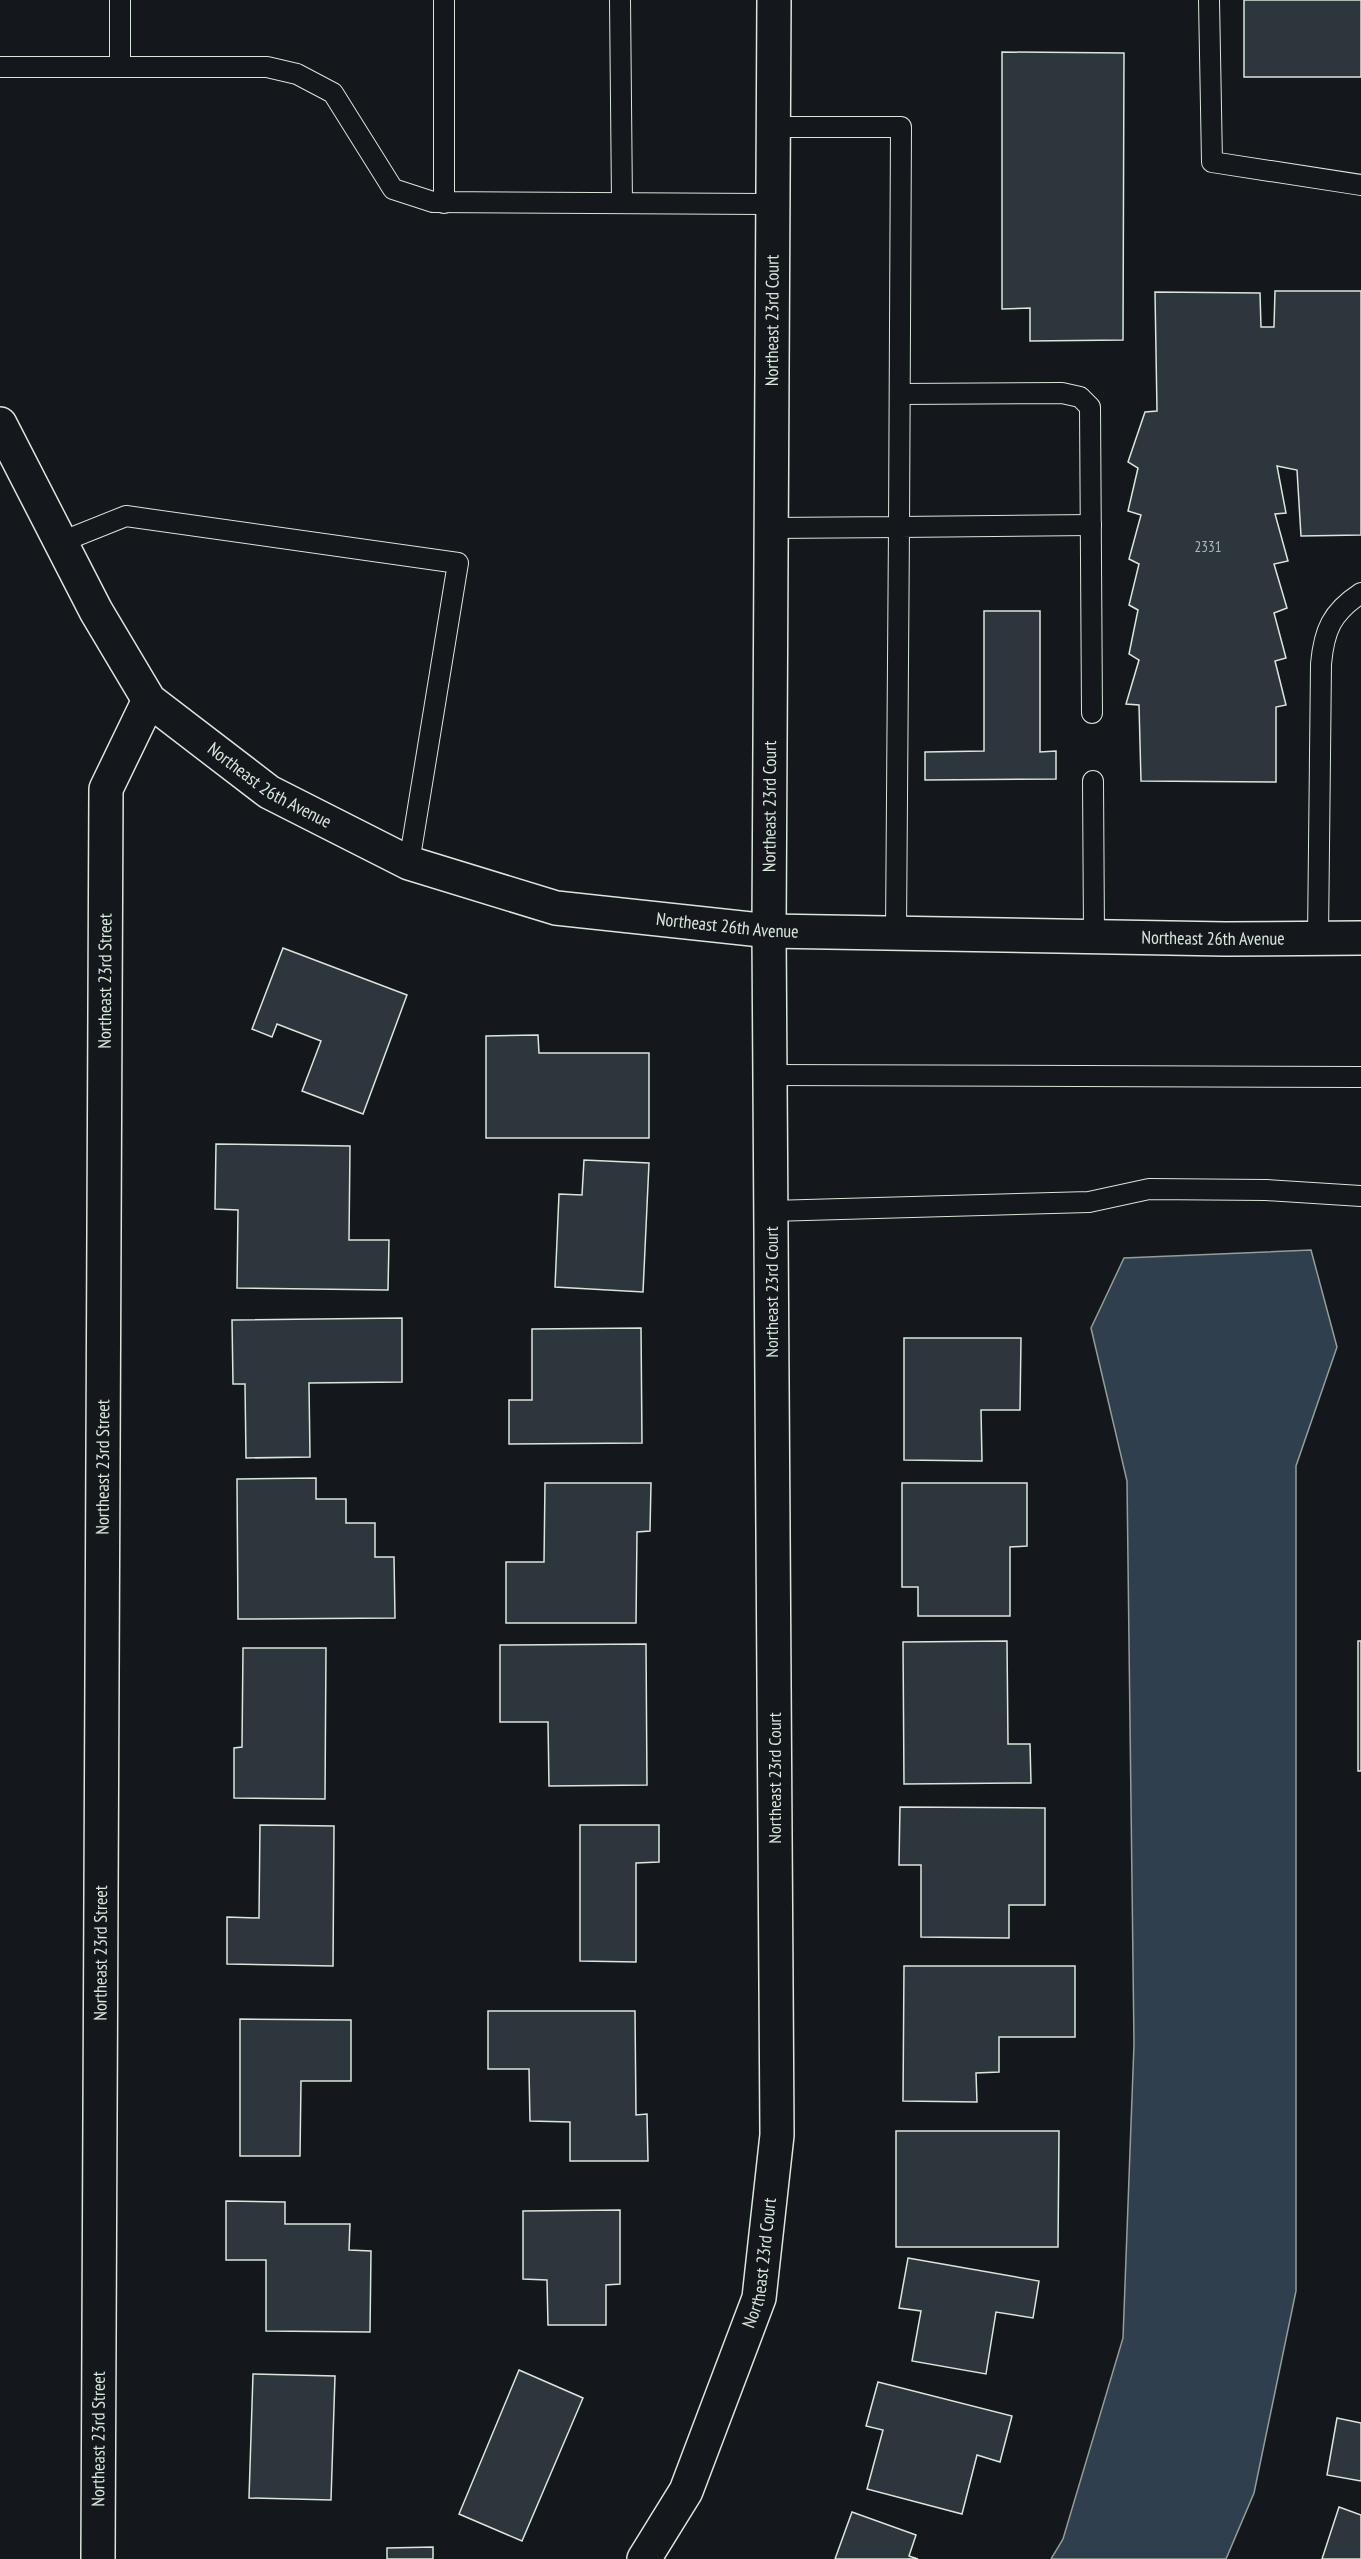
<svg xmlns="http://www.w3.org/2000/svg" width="1361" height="2559" viewBox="0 0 1361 2559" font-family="'PT Sans Narrow',sans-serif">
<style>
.water{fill:#2f3f4d;stroke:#939e99;stroke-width:1.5}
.building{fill:#2c363c;stroke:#d8e6dc;stroke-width:1.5}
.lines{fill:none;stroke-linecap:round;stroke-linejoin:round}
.service-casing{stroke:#d8e6dc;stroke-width:22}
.minor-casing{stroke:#d8e6dc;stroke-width:36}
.service{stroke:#14181c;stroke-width:20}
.minor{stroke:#14181c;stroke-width:33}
.labels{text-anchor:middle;stroke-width:4.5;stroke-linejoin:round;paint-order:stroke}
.number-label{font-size:15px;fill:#adbab4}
.street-label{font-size:18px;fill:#d8e6dc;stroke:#14181c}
</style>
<rect width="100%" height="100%" fill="#14181c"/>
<path class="water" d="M1311,1250L1337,1347L1296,1466V2291L1254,2493L1226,2559H1051L1063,2539L1123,2338L1134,2044L1127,1481L1091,1328L1124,1258Z"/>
<g class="building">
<rect x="1244" y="0" width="117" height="77"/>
<path d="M1002,52L1124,53L1123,340L1030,341V308L1002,309Z"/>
<path d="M1275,291H1361V535L1301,536L1297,470L1277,466L1286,513L1275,514L1288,561L1274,564L1287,608L1274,613L1286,658L1275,661L1286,705L1276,707V782L1141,781L1139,705L1126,704L1139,660L1129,654L1138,610L1129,605L1139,564L1129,559L1141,515L1128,511L1138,468L1128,462L1145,412L1157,411L1155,292L1260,293L1261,327H1274Z"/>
<path d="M984,611H1040V752L1056,751V779L925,780V752L984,751Z"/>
<path d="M283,948L407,995L363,1114L302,1091L321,1041L277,1024L272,1037L252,1029Z"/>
<path d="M538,1035L539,1053H649V1138H486V1036Z"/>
<path d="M216,1144L350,1146L349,1240H389L388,1290L237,1288L238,1210L215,1209Z"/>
<path d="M584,1160L649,1163L643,1292L555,1287L559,1194L582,1195Z"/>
<path d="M402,1318V1382L309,1383L310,1457L246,1458L245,1384H233L232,1320Z"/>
<path d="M641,1328L642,1443L509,1444V1400H532V1329Z"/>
<path d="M904,1338H1021L1020,1410H981L982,1461L904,1460Z"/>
<path d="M316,1478V1499H346V1523H375V1557H394L395,1618L238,1619L237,1479Z"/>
<path d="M545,1483H651L650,1531L637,1532L636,1623H506V1562H544Z"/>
<path d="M902,1483H1027V1546L1010,1547V1616H918V1587H902Z"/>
<path d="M1007,1641L1008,1744H1030L1031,1783L904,1784L903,1642Z"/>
<rect x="1358" y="1641" width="3" height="130"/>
<path d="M646,1644L647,1785L549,1786L548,1722H500V1645Z"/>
<path d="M243,1648H326L325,1799L234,1798V1748L242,1747Z"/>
<path d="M900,1807L1045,1808V1905H1009V1938L921,1937V1865H899Z"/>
<path d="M260,1825L334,1826L333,1966L227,1964V1917L259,1918Z"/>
<path d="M580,1825H659V1862L636,1863V1962L580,1961Z"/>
<path d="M904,1966H1075V2037H999V2072L976,2073L977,2102L903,2101Z"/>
<path d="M488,2011H635L636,2115L647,2114L648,2161H570V2122L530,2121L529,2069H488Z"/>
<path d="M240,2019L351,2020V2081H301L300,2156H240Z"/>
<path d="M896,2131H1059L1058,2247H896Z"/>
<path d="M226,2201L285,2202V2224H350L349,2250L371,2251L370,2332L266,2331V2260H226Z"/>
<path d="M620,2210V2284L606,2285V2325H548L547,2280L523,2279V2211Z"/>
<path d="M908,2258L1039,2281L1033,2318L996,2312L986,2374L912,2361L921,2311L899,2308Z"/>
<path d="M519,2370L583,2398L522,2541L459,2514Z"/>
<path d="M253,2374L335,2376L331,2500L249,2498Z"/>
<path d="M878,2382L1012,2416L1000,2462L977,2455L962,2514L867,2489L883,2430L866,2426Z"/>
<path d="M1337,2418L1361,2423V2481L1327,2475Z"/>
<path d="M1339,2507L1361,2515V2559H1322Z"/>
<path d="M852,2512L916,2535L909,2556L918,2559H835Z"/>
<path d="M433,2547V2559H387V2548Z"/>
</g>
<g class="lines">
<defs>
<g id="service">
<path d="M620,0L622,203"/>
<path d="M1209,0L1212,162L1361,185"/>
<path d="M0,67H267L297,74L333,93L393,189L433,202L773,204"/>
<path d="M120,67V0"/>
<path d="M444,203V0"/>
<path d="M900,394L1062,393L1080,397L1090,407L1092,713"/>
<path d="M771,528L899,527L901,127H773"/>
<path d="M61,542L126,516L458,563L409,863"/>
<path d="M1093,781L1094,936"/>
<path d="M896,933L899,527L1091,525"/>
<path d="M1318,938L1321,664C1324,630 1332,612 1361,593"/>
<path d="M770,1075L1361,1077"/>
<path d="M771,1211L1089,1202L1149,1189L1266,1190L1361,1196"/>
</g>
<g id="minor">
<path id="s1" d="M0,424L96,611L149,700L269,792L409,863L556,908L769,931L1225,939L1361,938"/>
<path id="s2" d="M98,2559L106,789L149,700"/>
<path id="s3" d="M644,2559L686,2491L759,2298L777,2135L769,931L774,0"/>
</g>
</defs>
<use href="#service" class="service-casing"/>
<use href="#minor" class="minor-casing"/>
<use href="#service" class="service"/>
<use href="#minor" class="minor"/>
</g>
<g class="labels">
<g class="number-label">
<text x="1208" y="552">2331</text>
</g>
<g class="street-label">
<text dy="6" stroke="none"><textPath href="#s3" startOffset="2265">Northeast 23rd Court</textPath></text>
<text dy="6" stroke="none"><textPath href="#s1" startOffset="462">Northeast 26th Avenue</textPath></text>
<text dy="6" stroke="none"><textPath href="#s3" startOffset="1779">Northeast 23rd Court</textPath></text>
<text dy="6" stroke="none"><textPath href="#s1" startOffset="948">Northeast 26th Avenue</textPath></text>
<text dy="6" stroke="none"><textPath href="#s1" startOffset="1434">Northeast 26th Avenue</textPath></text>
<text dy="6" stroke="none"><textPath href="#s2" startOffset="1578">Northeast 23rd Street</textPath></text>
<text transform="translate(772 1292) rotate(-90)" y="6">Northeast 23rd Court</text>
<text dy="6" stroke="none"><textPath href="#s2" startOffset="1092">Northeast 23rd Street</textPath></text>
<text transform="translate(775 1778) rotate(-90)" y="6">Northeast 23rd Court</text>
<text dy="6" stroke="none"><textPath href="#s2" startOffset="606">Northeast 23rd Street</textPath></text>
<text dy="6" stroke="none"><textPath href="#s3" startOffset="321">Northeast 23rd Court</textPath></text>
<text dy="6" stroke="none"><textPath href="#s2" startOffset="120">Northeast 23rd Street</textPath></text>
</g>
</g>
</svg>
